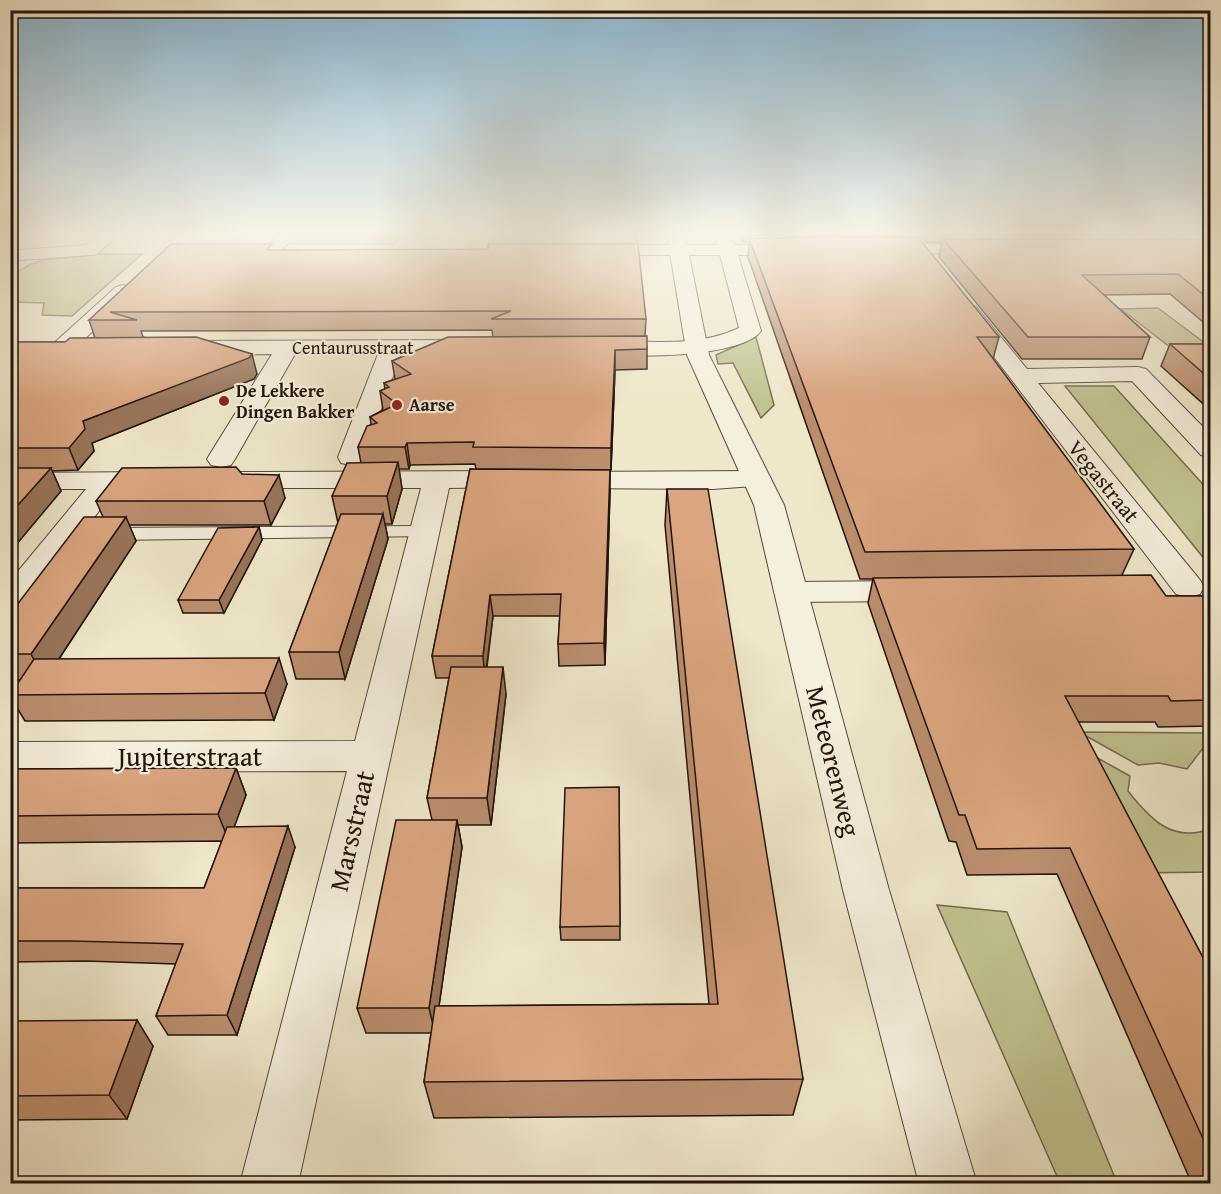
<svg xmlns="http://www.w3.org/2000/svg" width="1221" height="1194" viewBox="0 0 1221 1194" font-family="'Gentium Book Plus',serif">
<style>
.green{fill:#c1c391;stroke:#726b4e;stroke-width:1.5}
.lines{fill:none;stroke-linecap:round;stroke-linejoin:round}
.service-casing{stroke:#55483c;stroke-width:2}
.pedestrian-casing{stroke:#55483c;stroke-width:2}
.minor-casing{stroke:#55483c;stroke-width:2}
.tertiary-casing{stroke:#55483c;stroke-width:2}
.service{fill:#f5efdd;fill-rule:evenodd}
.pedestrian{fill:#f5efdd;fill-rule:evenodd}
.minor{fill:#f5efdd;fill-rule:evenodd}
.tertiary{fill:#f5efdd;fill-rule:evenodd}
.wall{fill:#bb8e6e;stroke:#22130c;stroke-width:1.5}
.shaded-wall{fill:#99745a;stroke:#22130c;stroke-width:1.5}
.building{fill:#daa580;stroke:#22130c;stroke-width:1.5}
.poi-dot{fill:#8f2418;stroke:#f5efdd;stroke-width:2}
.labels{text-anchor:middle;stroke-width:4.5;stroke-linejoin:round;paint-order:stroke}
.far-street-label{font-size:18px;fill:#22130c;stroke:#f5efdd}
.far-poi-label{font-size:18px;font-weight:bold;fill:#22130c;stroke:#f5efdd;text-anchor:start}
.street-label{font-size:22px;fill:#22130c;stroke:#f5efdd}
.near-street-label{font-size:27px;fill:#22130c;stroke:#f5efdd}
</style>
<rect width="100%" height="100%" fill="#efe7ca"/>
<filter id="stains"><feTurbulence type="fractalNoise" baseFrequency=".00333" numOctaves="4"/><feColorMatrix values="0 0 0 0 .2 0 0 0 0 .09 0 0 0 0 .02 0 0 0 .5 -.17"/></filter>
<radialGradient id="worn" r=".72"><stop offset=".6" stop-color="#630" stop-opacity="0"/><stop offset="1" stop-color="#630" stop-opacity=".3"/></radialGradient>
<g class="green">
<path d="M305,235H405L393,244H292Z"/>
<path d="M488,235H636L637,243L487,245Z"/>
<path d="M100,254H142L72,316L42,315L44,303L11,302V276L29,265L44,260Z"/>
<path d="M1158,308L1210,347L1189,362L1121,309Z"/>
<path d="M756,337L774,405L761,418L733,363L718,364L716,355Z"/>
<path d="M1065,386H1114L1210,492V566Z"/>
<path d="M1079,732L1210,733V739L1187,769L1159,763L1138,765Z"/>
<path d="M1074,745L1130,776L1128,791C1150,819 1172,843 1210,829V872L1140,873Z"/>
<path d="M937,905L1007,912L1117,1183H1060Z"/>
</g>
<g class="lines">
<defs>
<path id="service" d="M423,526L430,528L433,532L430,536L106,540L99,538L96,534L99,530L106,528Z"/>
<g id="pedestrian">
<path d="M279,235H297L276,255H264L261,251Z"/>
<path d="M474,235H490L485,254H473L470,250Z"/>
</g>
<g id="minor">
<path d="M98,235H118L97,254L91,255L20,260L14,259L11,255L14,251L20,250L86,245Z"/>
<path d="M714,235H732L735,245H792L798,246L801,250L798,254L792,255H738L761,331C742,358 625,359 594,352L591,347L594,342L602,340C647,341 697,348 739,328L720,255H594L588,254L585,250L588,246L594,245H717Z"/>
<path d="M1188,235H1208L1210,237V250L1204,249Z"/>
<path d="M882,244H987L993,245L996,249L993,253L987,254L876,253L873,249L876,245Z"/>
<path d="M123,285L130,287L133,291L130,295L69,354L61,356L53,354L50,349L53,344L116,287Z"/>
<path d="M969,305L976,307L1027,369L1138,367L1146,369L1210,434V457L1201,455L1132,381L1038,383L1200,580L1204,587L1200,594L1188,597L1176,594L962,315L959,311L962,307Z"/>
<path d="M469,340L477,342L480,347L477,352L401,354L364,457L361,463L351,465L341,463L338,457L378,354H295L235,459L231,465L221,467L211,465L207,459L272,354L188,355L180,353L177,348L180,343L188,341Z"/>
<path d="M512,471L522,473L526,479L522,485L512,487L449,488L298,1184H240L347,771L10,772V742L355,741L421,488H236L226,486L222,480L226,474L236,472Z"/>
<path d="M757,471L767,473L771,479L767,485L713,489L566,488L556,486L552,480L556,474L566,472Z"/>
<path d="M158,472L168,474L172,480L168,486L158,488L116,489L22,611L10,614V581L86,489H10V473Z"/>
<path d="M914,581L926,584L930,591L926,598L914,601L790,602L778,599L774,592L778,585L790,582Z"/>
</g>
<path id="tertiary" d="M667,235H685L709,355L784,505L889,890L977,1184H919L843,890L754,505L687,355Z"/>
</defs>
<use href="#service" class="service-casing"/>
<use href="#pedestrian" class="pedestrian-casing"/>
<use href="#minor" class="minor-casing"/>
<use href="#tertiary" class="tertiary-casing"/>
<use href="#service" class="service"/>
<use href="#pedestrian" class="pedestrian"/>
<use href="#minor" class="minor"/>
<use href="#tertiary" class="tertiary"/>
</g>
<g class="wall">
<path d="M741,235H904L903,237L999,337L993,359L1134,549L1122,575L1166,596H1210V726L1158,727L1155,722H1078L1210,971V1184H1192L1057,874L967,875L956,842L949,841L868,603L873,579H860L748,257L749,242H743Z"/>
<path d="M920,235H1184L1182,239L1210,241V328L1170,294L1104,295L1150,337L1142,359H1022L939,257L942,242H926Z"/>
<path d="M273,250L646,319L645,336L647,349V369L615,370L611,470L476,469L475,464L410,465L409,469H399L402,489L392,524H385L388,539L345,679H296L289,652L338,523L332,496L361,463L358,447L371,424L370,417L383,410L380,391L385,389L384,383L395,379L392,361L493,337L492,330L141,331L143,337L257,374L254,379L92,443L94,451L78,470L52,471L61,491L10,552V342H65L95,338L89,320Z"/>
<path d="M1170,344H1210V410L1161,366Z"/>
<path d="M470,469L610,490L605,665L559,666L558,644L560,616H493L487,667L506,694L491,825H458L462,847L439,1006L709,1004L665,525L667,489L803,1079L793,1115L434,1118L424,1082L431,1033H366L357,1008L432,820L427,798L449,678H436L432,656Z"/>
<path d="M242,474L285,498L271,525H129L136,541L59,659L287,684L274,720L25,721L10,696V694L20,680H10V614L103,517L96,501Z"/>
<path d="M259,527L262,540L224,613H183L178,600Z"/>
<path d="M236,768L246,795L234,827L295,847L237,1035H168L156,1016L176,964L86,961L10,962V888H204L222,841L10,843V769Z"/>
<path d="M619,787L620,940H561L560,927Z"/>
<path d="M10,1021L153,1046L127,1119L10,1120Z"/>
</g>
<g class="shaded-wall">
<path d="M615,350V370L611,470V448Z"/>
<path d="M252,354L257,374L254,379L92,443L94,451L78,470L69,448L83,421Z"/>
<path d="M407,443L410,465L409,469L405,447Z"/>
<path d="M398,462L402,489L392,524L387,496Z"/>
<path d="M51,468L61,491L10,552V514Z"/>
<path d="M610,470V490L605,665L604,643Z"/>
<path d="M279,475L285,498L271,525L264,501Z"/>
<path d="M383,514L388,539L345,679L339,652Z"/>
<path d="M126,517L136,541L45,680L31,654Z"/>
<path d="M259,527L262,540L224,613L219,600Z"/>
<path d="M490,595L493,616L485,678L483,656Z"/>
<path d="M279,658L287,684L274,720L265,693Z"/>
<path d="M503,667L506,694L491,825L487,798Z"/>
<path d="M236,768L246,795L229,841L218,814Z"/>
<path d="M457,820L462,847L435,1033L429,1008Z"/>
<path d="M288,826L295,847L237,1035L227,1015Z"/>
<path d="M137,1020L153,1046L127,1119L109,1095Z"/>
</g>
<g class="building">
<path d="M918,237L999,337H977L1134,549L865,552L749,238Z"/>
<path d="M943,239H1209L1210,241V300L1178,274L1082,275L1150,337H1028Z"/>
<path d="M171,244H272L267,250L488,249L489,244H638L646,319H491L511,311L110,312L137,320H89Z"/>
<path d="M647,336V349L615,350L611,448L473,447L474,442L407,443L405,447H358L367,426L377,423L370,417L397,404L380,391L389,387L384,383L411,374L392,361L448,337Z"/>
<path d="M196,337L252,354L249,358L83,421L85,429L69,448H10V342H65L70,338Z"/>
<path d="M1170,344H1210V379Z"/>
<path d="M398,462L387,496H332L347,463Z"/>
<path d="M236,467L242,474L279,475L264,501H96L122,468Z"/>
<path d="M10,468H51L10,514Z"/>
<path d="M470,469L610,470L604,643L558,644L561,594L490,595L483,656H432Z"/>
<path d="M667,489H708L803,1079L424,1082L435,1006L718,1004Z"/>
<path d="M341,514H383L339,652H289Z"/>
<path d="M84,517H126L31,654H10V614Z"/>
<path d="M259,527L219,600H178L218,528Z"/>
<path d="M1151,575L1166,596H1210V700L1171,701L1168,696H1065L1210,971V1154L1070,848L977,849L965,815H959L873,578Z"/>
<path d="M279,658L265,693L10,695L34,659Z"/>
<path d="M451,667H503L487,798H427Z"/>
<path d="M236,768L218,814L10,816V769Z"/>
<path d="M619,787L620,926L560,927L565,788Z"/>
<path d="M396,820H457L429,1008H357Z"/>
<path d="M288,826L227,1015L156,1016L183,944L72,941H10V888H204L227,827Z"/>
<path d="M137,1020L109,1095L10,1096V1021Z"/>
</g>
<linearGradient id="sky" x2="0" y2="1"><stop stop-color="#89b8d5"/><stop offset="0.58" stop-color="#f8f4e7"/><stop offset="1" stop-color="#f8f4e7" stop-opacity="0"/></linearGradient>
<rect width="1221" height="402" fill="url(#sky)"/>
<g class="poi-dot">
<circle cx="224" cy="401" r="6"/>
<circle cx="397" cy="405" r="6"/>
</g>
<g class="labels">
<g class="far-street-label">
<text x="353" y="354">Centaurusstraat</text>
</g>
<g class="far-poi-label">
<text x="236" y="397">De Lekkere<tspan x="236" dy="21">Dingen Bakker</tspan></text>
<text x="409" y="411">Aarse</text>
</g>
<g class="street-label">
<text transform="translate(1104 481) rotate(51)" y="8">Vegastraat</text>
</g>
<g class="near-street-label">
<text x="190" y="766">Jupiterstraat</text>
<text transform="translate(833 761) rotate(76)" y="9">Meteorenweg</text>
<text transform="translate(352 831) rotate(-77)" y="9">Marsstraat</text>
</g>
</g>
<rect width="1221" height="1194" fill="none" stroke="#efe7ca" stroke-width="36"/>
<rect x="12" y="12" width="1197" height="1170" fill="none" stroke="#22130c" stroke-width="3"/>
<rect x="18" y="18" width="1185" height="1158" fill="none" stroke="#22130c" stroke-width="1.5"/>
<rect width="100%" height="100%" filter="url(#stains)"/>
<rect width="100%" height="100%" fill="url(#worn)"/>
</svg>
